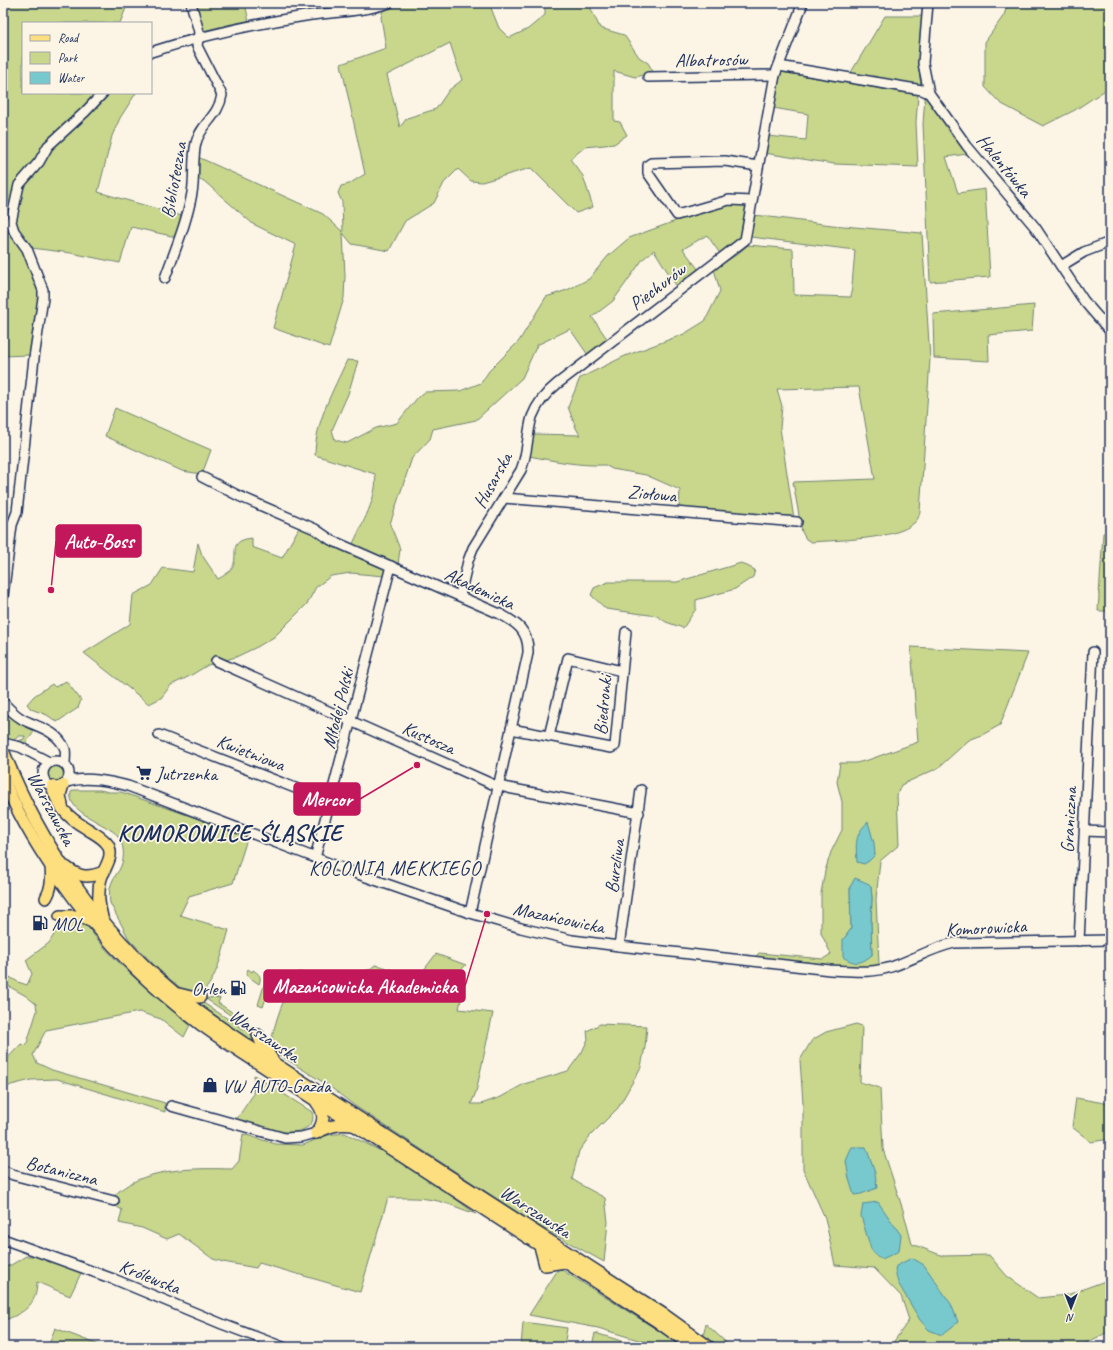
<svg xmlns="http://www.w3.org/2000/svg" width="1113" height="1350" viewBox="0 0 1113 1350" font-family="Caveat,sans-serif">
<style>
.green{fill:#c8d78b;stroke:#728374;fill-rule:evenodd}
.water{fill:#78c9ce;stroke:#538ba1}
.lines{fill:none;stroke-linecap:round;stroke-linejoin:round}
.minor-casing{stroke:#1b2f5e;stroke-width:12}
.major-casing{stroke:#1b2f5e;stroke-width:14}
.minor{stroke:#fcf5e5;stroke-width:9}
.major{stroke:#fedf80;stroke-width:11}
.labels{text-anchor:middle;stroke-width:3.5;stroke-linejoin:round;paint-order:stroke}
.street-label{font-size:19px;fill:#1b2f5e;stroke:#fcf5e5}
.poi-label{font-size:19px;fill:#1b2f5e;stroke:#fcf5e5;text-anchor:start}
.neighbourhood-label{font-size:20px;letter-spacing:1px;fill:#1b2f5e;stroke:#fcf5e5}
.district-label{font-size:23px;font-weight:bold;letter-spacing:1px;fill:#1b2f5e;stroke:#fcf5e5}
.leader{fill:none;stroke:#c2185b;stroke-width:1.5}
.callout-dot{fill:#c2185b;stroke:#fcf5e5;stroke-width:1.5}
.callout{fill:#c2185b;stroke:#c2185b;stroke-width:1.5}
.callout-label{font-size:20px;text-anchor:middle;font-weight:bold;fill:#fff}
</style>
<rect width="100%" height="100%" fill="#fcf5e5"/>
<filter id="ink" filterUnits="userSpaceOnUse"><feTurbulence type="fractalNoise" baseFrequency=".025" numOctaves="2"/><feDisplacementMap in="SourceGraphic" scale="8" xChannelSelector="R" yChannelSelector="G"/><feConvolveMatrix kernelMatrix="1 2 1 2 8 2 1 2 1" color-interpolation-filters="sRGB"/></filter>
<g filter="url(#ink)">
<g class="green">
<path d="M3,3H128L120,23H23V93H136L120,118L112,136L98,192L182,216L176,237L131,227L120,263L71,253L23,247L39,290L38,308L30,355L3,356Z"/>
<path d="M195,3H245L249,22L203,32Z"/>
<path d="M401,3H489L499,28L509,38L528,29L545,15V3H592L591,9L600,28L624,35L639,57L648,63L654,73L635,77L614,71V121L620,122L627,135L614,144L585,147L570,159L583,176L593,207L576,213L531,168L482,182L471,181L458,169L444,183L434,203L405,221L389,251L352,244L343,233L345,276L344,298L329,348L273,328L296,245L253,224L204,181L197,178L198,157L323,214L343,232L342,202L338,193L341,186L349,184L365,174L341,64L386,48L381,17L383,10ZM450,43L462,80L449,90L436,109L407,118L400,127L387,75Z"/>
<path d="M1008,3H1110V87L1075,110L1043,126L1000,103L985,87V42L1004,15Z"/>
<path d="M885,16H923L918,64L921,85L850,74Z"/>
<path d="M781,72L918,95L916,122L918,167L834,164L764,153L768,136L806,140L808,114L773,108Z"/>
<path d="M925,96L929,97L967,154L946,157L958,193L985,189L990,277L930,282L923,124Z"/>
<path d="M722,204L747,206L742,239L721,255L707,235L683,249L699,270L677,287L654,250L643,259L613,301L592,317L608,340L588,355L570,329L537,345L522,378L476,420L433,429L430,439L412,458L390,524L400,549L398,565L352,546C361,525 379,496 375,474L315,455C315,422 334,389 347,360L358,361L348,394L332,430L335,440L347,443L376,428L397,423L418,397L425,392L460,391L481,383L489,371L519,341L546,297L567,290L589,279L608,256L629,238Z"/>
<path d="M754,215L832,225L922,233L930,359L920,512C919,516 918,520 914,523C896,540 836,540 811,542L806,539L802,532L793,482L875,479L859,387L777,389L782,406L780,428L794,519L679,509L680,490L646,475L612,469L605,465C579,466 555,461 529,456L533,434L580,435L576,428L568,407L580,378L625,356L684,334L705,321L720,291L714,269L736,255L748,245L793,249L794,295L851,297L855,250L751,237Z"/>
<path d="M1034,305L1032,331L988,335L989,361L934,358L933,314Z"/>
<path d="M115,408L211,450L202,474L182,471L105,436Z"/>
<path d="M300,526L385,568L384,576L351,573L331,576L316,587L307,604L274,637L257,647L236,657L208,665L188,677L171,685L161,698L149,704L84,653L130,624L133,595L152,585L163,568L193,572L198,543L202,555L218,579C222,577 228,573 231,570C241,555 225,541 252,538V547L282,558Z"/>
<path d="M1103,533H1110V611H1098Z"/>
<path d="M741,563L755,570L753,577L735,589L696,600V609L683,628L666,622L657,616L606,609L591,595L594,588L608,582H677Z"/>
<path d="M911,647L1028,653L1000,725L982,735L969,740L938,768L901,785L897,795L899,845L880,861L876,899L879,964L871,967L856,968L755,957L759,953L823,959L831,954L821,933V893L825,871L831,852L842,830V802L837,782L840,763H856L868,760L918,742ZM850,887H871L872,898L871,923L872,955L843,940L851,929Z"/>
<path d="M66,681L81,700L78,708L57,722L47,715L31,709L27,704L34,696L52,684L55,687Z"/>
<path d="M3,708C11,719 23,725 36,729L26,743L18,741L24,739L25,736H19L14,740L5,739L3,733Z"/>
<circle cx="56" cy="774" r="8"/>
<path d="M74,790H100L109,792H121L248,836L233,883L189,896L180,915L229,930C224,947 216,982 202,992C199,994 194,995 190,996L160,971L129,939L110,903C109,896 109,889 112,882C114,876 119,872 121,866C125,857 124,844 118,836C107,823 66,813 71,792Z"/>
<path d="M68,918L83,920C111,962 152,992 190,1025L184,1037L161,1019L139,1012L46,1030L33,1055L37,1063L52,1070L165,1103V1112L57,1079L31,1080L11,1085L3,1090V1063L21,1044L26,1046L37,1011L36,1004L26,996L3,983V973L18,982L27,985L32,974L26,960L49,943L61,923Z"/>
<path d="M436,954L466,965L445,986L461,1000L459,1009L493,1013L476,1092L471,1104H481L501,1097L524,1084L568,1071L582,1052L588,1039L587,1031L600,1024L647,1026L645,1047L641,1067L618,1108L590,1136L579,1151L572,1179L583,1186L605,1198L608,1222L604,1262L537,1225L355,1106L329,1086L270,1049C274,1022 284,995 299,972L355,991L362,971L369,970L375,965L381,966L417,979Z"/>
<path d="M248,969L252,972L253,970C259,974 262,976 259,984L246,975Z"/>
<path d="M265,982H269L270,986L263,1007L258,1005Z"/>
<path d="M213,997L220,998L218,1003L244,1020L246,1016L251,1028H250L206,999Z"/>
<path d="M188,1000L202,1002L245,1030L255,1037L263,1049Z"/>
<path d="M856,1024L862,1026L860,1082L880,1088L883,1149L903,1210L912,1244L943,1256L989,1255L1007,1276L1038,1298L1067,1295L1105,1281L1108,1267L1106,1250L1110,1251V1331L1078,1347H890L909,1320L901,1296L874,1268L835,1265L825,1218L803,1169V1103L800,1060L812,1040L826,1032Z"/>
<path d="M254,1075L312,1112C314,1119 313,1124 306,1128C288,1139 255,1126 236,1120L253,1095Z"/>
<path d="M1076,1098L1110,1104V1139L1091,1142L1072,1127Z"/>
<path d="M345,1133L387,1154L445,1191L476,1214C463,1210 451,1204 438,1201C422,1197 404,1198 388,1198L360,1292L259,1263L256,1268L223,1262L213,1259L179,1234L167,1239L142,1228L119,1223L122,1210L114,1205L112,1198C139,1167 194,1168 232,1169L239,1161L243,1134L276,1144L303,1145L327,1135Z"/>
<path d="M26,1256H40L82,1271L70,1296L37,1282C37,1306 23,1313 3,1321V1267L11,1265Z"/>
<path d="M559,1268L675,1341L683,1347H662L598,1328L529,1315Z"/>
<path d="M523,1322L567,1328L564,1347H521Z"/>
<path d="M706,1324L731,1347H717L703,1336Z"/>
<path d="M55,1328L104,1347H48Z"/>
<path d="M595,1333L642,1347H592Z"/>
</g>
<g class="water">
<path d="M868,822L874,843L875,855L869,861L864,864L857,862C856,844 854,835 868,822Z"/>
<path d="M855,878L867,883L871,887L872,898L871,923L872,955C861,964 855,965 843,957V940L851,929L850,887Z"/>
<path d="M852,1147H866L875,1173L877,1188L861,1194L854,1195L849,1179L846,1161Z"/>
<path d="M878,1202L901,1235L899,1251L882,1259L877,1257L871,1249L861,1216L863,1204Z"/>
<path d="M912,1258L924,1265L951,1304L958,1322L942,1335L929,1330L920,1320L898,1283L895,1271L896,1266Z"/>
</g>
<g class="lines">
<defs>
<g id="minor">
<path d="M928,3L923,63L929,93L967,146L1035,227L1084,301L1110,331"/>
<path d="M151,52C201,36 253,24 305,16C333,12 362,12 389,3"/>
<path d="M779,66L922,90L929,93"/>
<path d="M648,77L775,75"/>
<path d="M752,201L729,200L677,215L648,173V165L651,163L725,161L758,166"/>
<path d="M1061,266L1084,252L1110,242"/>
<path d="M165,278C175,250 187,222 192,193C195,176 192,159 196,143C200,125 219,116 222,95L197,46L199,32L191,3"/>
<path d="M202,477L239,496L315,529L331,540L500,614C517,623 529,631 528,653L470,913"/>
<path d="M504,498L797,522"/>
<path d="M460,595L468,561L473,548L521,470C528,453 527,434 532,417C537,404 547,392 557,384L745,240L775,75L803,3"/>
<path d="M3,596L12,525L17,512L34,358L43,298V290L27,249L14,231L11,222L19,185L39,162L48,146L85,112L103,93"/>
<path d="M216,661L492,784L508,788L639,813"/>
<path d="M3,702C8,708 14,714 22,719C37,727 57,730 65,749C66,753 65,759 65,764"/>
<path d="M511,729L611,748L615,746L626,632"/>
<path d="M159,735L331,802"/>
<path d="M549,736L568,658L622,671"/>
<path d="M3,743L20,747L49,762"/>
<circle cx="56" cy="774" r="13"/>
<path d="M67,782C86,776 109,781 128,786L355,873L467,912L521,928L572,940L619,946L830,970C851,971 873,974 894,966C914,959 932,948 954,943L1110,940"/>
<path d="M1085,831L1110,832"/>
<path d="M315,858L391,566"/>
<path d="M1079,941L1093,652"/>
<path d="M619,946L641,790"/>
<path d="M171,1106L285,1138L301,1137L316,1133"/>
<path d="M3,1170L13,1175L114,1201"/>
<path d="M3,1239L116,1280L222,1324L283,1347"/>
</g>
<g id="major">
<path d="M3,750C39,842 98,929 175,993C206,1019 241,1041 274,1063L663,1314L709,1347"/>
<path d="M3,777C16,812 36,845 57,875C105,944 157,996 227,1043L658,1322L693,1347"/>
<path d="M52,786C58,807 67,817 86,828C93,833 103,837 108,845C113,855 108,862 104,871C101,877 99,885 99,892C98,900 100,909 102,917"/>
<path d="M62,805L60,795L63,785"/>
<path d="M66,867C80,878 88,878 104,872"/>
<path d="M46,898C52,888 52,879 51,866"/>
<path d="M60,916H79L90,921"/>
<path d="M179,994L191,997H200"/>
<path d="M258,1035L261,1042L272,1059"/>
<path d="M316,1133C328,1127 338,1123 352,1125"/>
<path d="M316,1133C325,1123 325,1113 317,1103"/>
<path d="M540,1246L545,1265L565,1262"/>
</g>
</defs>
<use href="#minor" class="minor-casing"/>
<use href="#major" class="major-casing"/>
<use href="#minor" class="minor"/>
<use href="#major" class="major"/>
</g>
</g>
<defs>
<symbol id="supermarket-bare" viewBox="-9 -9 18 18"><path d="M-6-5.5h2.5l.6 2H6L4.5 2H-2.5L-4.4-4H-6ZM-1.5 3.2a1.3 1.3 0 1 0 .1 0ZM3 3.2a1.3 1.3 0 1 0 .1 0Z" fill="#1b2f5e" stroke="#fcf5e5" stroke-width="2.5" paint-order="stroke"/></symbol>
<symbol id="fuel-bare" viewBox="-9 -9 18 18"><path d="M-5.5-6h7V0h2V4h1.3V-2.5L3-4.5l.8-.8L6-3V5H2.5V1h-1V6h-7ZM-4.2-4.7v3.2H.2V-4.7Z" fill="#1b2f5e" stroke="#fcf5e5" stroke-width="2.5" paint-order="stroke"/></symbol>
<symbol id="shop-bare" viewBox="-9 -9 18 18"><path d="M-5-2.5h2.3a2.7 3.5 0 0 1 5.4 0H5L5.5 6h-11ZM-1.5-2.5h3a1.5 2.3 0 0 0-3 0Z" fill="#1b2f5e" stroke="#fcf5e5" stroke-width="2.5" paint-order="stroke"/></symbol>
</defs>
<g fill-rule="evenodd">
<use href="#supermarket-bare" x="133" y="762" width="22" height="22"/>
<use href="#fuel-bare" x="29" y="912" width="22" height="22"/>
<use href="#fuel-bare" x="227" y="977" width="22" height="22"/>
<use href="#shop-bare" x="199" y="1074" width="22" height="22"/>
</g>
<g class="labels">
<g class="street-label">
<text transform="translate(711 59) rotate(-1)" y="7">Albatrosów</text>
<text transform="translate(1005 165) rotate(51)" y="7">Halentówka</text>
<text transform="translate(173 180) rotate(-80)" y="7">Biblioteczna</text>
<text transform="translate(657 286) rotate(-37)" y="7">Piechurów</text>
<text transform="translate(492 480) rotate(-61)" y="7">Husarska</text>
<text transform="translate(652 493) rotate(5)" y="7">Ziołowa</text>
<text transform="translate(480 588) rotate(25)" y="7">Akademicka</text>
<text transform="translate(602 705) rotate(-85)" y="7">Biedronki</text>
<text transform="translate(337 708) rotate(-76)" y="7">Młodej Polski</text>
<text transform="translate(429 737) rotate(24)" y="7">Kustosza</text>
<text transform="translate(251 752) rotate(21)" y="7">Kwietniowa</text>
<text transform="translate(52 808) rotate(62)" y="7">Warszawska</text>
<text transform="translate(1068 820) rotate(-87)" y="7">Graniczna</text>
<text transform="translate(614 866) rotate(-82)" y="7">Burzliwa</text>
<text transform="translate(559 917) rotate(12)" y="7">Mazańcowicka</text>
<text transform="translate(986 927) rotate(-3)" y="7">Komorowicka</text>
<text transform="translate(265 1035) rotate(34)" y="7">Warszawska</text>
<text transform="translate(62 1170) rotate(14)" y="7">Botaniczna</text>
<text transform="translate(536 1211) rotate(33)" y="7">Warszawska</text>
<text transform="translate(150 1276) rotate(22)" y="7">Królewska</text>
</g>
<g class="poi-label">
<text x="156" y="780">Jutrzenka</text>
<text x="52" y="930">MOL</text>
<text x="226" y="995" text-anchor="end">Orlen</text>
<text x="222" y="1092">VW AUTO-Gazda</text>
</g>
<g class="neighbourhood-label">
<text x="395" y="875">KOLONIA MEKKIEGO</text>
</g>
<g class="district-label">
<text x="230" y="841">KOMOROWICE ŚLĄSKIE</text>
</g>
</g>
<path class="leader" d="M51 590L56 541M417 765L360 799M487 914L465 986"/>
<g class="callout-dot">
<circle cx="51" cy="590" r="4"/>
<circle cx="417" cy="765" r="4"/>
<circle cx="487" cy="914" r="4"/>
</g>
<g class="callout">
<rect x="56" y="525" width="85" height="32" rx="4"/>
<rect x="294" y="783" width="66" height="32" rx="4"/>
<rect x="264" y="970" width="201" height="32" rx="4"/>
</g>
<g class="callout-label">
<text x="99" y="548">Auto-Boss</text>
<text x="327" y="806">Mercor</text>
<text x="365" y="993">Mazańcowicka Akademicka</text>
</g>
<rect width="1113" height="1350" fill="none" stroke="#fcf5e5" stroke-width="16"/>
<rect x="8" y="8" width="1097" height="1334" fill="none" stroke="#1b2f5e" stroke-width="1.5" filter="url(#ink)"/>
<rect x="22" y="22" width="130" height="72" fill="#fcf5e5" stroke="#a2a6af"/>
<rect x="30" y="35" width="20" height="6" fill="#fedf80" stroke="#a2a6af"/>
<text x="58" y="42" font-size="12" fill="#1b2f5e">Road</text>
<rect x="30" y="52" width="20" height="12" fill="#c8d78b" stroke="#a2a6af"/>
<text x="58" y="62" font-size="12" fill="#1b2f5e">Park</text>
<rect x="30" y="72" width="20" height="12" fill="#78c9ce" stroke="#a2a6af"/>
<text x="58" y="82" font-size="12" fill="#1b2f5e">Water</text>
<g transform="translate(1071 1308) rotate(180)" stroke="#fcf5e5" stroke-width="3" paint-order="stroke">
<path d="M0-3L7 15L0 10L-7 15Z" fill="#1b2f5e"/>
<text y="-6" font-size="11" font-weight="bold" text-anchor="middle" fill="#1b2f5e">N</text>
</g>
</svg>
